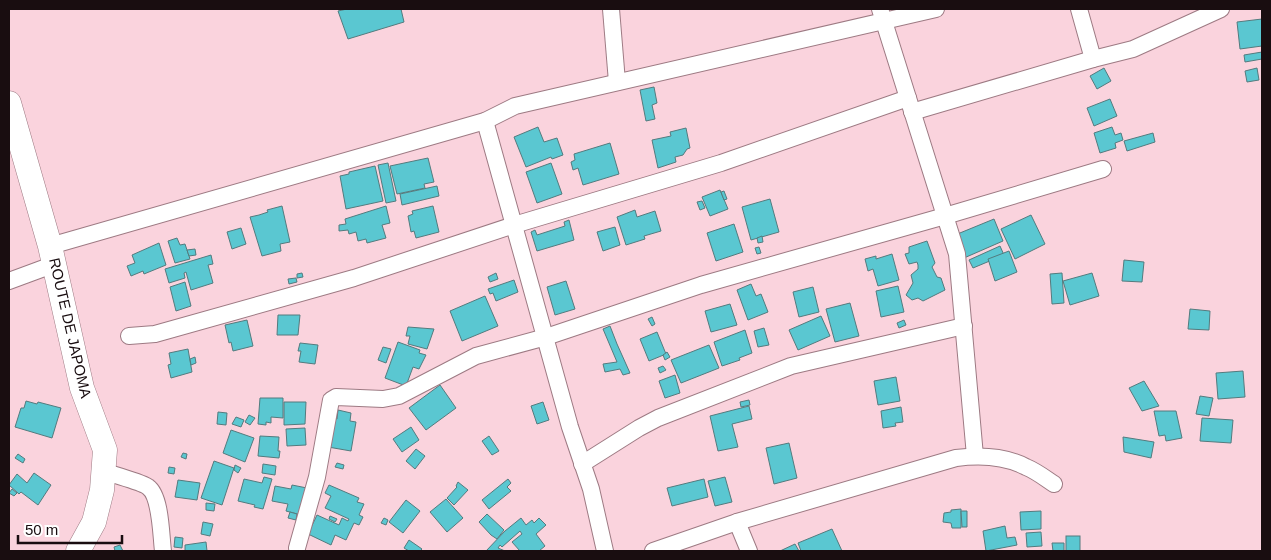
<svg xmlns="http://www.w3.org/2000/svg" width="1271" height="560" viewBox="0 0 1271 560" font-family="Helvetica,sans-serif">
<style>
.building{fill:#5ac7d1;stroke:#537b7e}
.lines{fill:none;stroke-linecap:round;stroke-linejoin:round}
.street-casing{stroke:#9d7a83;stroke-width:18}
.secondary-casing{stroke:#9d7a83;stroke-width:25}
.street{stroke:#fff;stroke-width:16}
.secondary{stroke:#fff;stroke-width:24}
.labels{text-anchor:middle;stroke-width:4.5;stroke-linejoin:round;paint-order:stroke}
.street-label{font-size:15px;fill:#190d10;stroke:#fff}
</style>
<rect width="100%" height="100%" fill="#fad3dd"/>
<g class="building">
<path d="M347,9H401L404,22L348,39L338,11Z"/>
<path d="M1262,19V46L1240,49L1237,22Z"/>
<path d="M1262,52V59L1245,62L1244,55Z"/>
<path d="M1104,68L1111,81L1097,89L1090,76Z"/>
<path d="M1257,68L1259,80L1247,82L1245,71Z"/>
<path d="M654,87L657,103L652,105L655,119L646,121L640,90Z"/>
<path d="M1110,99L1117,116L1094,126L1087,108Z"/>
<path d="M538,127L544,142L557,138L563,155L552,159L551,157L526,167L514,137Z"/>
<path d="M1112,127L1115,135L1121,133L1123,140L1115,143L1116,148L1100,153L1094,133Z"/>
<path d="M686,128L690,148L687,149L683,155L675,157L676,162L658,168L652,140L671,136L670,132Z"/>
<path d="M1153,133L1155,142L1127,151L1124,141Z"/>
<path d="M610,143L619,174L583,185L578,168L573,170L571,162L575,160L574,154Z"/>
<path d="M428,158L434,182L424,184L425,188L397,194L390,166Z"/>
<path d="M388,163L396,201L386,203L378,165Z"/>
<path d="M551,163L562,194L537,203L526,172Z"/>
<path d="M375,166L383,201L346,209L340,176L349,174V172Z"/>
<path d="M437,186L439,196L402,205L400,194Z"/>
<path d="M720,190L728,209L710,216L702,197Z"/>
<path d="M724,191L727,199L724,200L721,192Z"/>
<path d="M770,199L779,232L751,240L742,207Z"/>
<path d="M702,201L705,208L700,210L697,202Z"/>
<path d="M282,206L290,242L280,244L281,251L262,256L250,217L259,215L268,212L267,210Z"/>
<path d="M386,206L390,223L382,225L386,238L367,243L366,239L358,241L356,232L349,234L348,230L339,231V225L346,224L345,219Z"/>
<path d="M433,206L439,232L416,238L414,231L411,232L408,216L413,214L412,211Z"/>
<path d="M635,210L637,217L655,211L661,231L644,236L645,239L626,245L617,217Z"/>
<path d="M1031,215L1045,244L1015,259L1001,229Z"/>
<path d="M994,219L1003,241L964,258L955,235Z"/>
<path d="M569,220L574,240L537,251L531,232L535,230L537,235L565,226L564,222Z"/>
<path d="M734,224L743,252L716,261L707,233Z"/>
<path d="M615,227L620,245L603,251L597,232Z"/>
<path d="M241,228L246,244L232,249L227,232Z"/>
<path d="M762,236L763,242L758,243L757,238Z"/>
<path d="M177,238L180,245L185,244L190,259L175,263L168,241Z"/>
<path d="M927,241L935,263L932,267L937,277L941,278L945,290L923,301L918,298L912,300L906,295L913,283L911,275L918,269V265L917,262L909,264L905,254L909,253V247Z"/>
<path d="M159,243L166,265L144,274L143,271L131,276L127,266L135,263L132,255Z"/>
<path d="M1000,246L1004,255L973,268L969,260Z"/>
<path d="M759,247L761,253L757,254L755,248Z"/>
<path d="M195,249L196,255L189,256L187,250Z"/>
<path d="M1009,251L1017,272L995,281L988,259Z"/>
<path d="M892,254L899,280L878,286L873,269L868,271L865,259L876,256V259Z"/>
<path d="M211,255L213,264L208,265L213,283L191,290L186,272L184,273L185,278L169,283L165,269Z"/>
<path d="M1124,260L1144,262L1142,282L1122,281Z"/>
<path d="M302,273L303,277L297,278V274Z"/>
<path d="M496,273L498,279L490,282L488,277Z"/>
<path d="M1062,273L1064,303L1052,304L1050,274Z"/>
<path d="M1092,273L1099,296L1070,305L1063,281Z"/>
<path d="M296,278L297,282L289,284L288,279Z"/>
<path d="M514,280L518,292L496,301L493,293L490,294L488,289Z"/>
<path d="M566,281L575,309L555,315L547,287Z"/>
<path d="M185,282L191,306L176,311L170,287Z"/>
<path d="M751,284L756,296L761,294L768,312L748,320L737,290Z"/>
<path d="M898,286L904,312L881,317L876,291Z"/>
<path d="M813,287L819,312L799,317L793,292Z"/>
<path d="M485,296L498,326L462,341L450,311Z"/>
<path d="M850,303L859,336L835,342L826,309Z"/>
<path d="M730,304L737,325L711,332L705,311Z"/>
<path d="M1190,309L1210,311L1209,330L1188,329Z"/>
<path d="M278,315H300L298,335H277Z"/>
<path d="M821,316L830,336L798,350L789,330Z"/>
<path d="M652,317L655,324L652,326L648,319Z"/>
<path d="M247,320L253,346L233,351L231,342L229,343L225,325Z"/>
<path d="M904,320L906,325L899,328L897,323Z"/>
<path d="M610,326L617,344L630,373L623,375L620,369L605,372L603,364L617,362L603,329Z"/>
<path d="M408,327L434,329L427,349L408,344L410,336H406Z"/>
<path d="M764,328L769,345L758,347L754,331Z"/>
<path d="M745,330L752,353L739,358L740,360L722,366L714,342Z"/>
<path d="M657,332L666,354L649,361L640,339Z"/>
<path d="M398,342L420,350L419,353L426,355L419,369L413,367L406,386L385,378Z"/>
<path d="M300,343L318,345L315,364L299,362L301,351H298Z"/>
<path d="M709,345L719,368L681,383L671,360Z"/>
<path d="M383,347L391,349L386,363L378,360Z"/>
<path d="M188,349L192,372L171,378L168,365L171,364L169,353Z"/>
<path d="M667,352L670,357L665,360L663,355Z"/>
<path d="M195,357L196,363L191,365L190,359Z"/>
<path d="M663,366L666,370L660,373L658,368Z"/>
<path d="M1243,371L1245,397L1218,399L1216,373Z"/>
<path d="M675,375L680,393L665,398L659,381Z"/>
<path d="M896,377L900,401L878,405L874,381Z"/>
<path d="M1144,381L1159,406L1142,411L1129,388Z"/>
<path d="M440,385L456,408L426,430L409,408Z"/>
<path d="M1200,396L1213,398L1209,416L1196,414Z"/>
<path d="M260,398H283V418L271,417V423L266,422V425L258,424Z"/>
<path d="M749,400L750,405L741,407L740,402Z"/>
<path d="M26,401L37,404L38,402L61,408L52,438L15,427L21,408H24Z"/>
<path d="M284,402H306L305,424L284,425Z"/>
<path d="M543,402L549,420L537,424L531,406Z"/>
<path d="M749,406L752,419L732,424L738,447L718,451L710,416Z"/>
<path d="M901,407L903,422L895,423L896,426L883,428L881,411Z"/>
<path d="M338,410L351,413L350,421L356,422L351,451L328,447L333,418L337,419Z"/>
<path d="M1154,411H1176L1182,438L1166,441L1165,435L1159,436Z"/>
<path d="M218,412L227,413L226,425L217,424Z"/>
<path d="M249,415L255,418L250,425L245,422Z"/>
<path d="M236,417L244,420L241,427L232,424Z"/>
<path d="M1202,418L1233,420L1231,443L1200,441Z"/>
<path d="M411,427L419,440L402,452L393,439Z"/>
<path d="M305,428L306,445L287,446L286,429Z"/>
<path d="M231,430L254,438L245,462L223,453Z"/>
<path d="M260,436L279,437L278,451H280L279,458L258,456Z"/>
<path d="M489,436L499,451L492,455L482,441Z"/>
<path d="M1123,437L1154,442L1151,458L1124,452Z"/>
<path d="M789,443L797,478L774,484L766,448Z"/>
<path d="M416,449L425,456L415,469L406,461Z"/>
<path d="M183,453L187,454L186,459L181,457Z"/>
<path d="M18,454L25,459L23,463L15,458Z"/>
<path d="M214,461L234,468L222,505L201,498Z"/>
<path d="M337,463L344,465L343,469L335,467Z"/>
<path d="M263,464L276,466L275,475L262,473Z"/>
<path d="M235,465L241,468L238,473L234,470Z"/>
<path d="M169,467L175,468L174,474L168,473Z"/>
<path d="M34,473L51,485L38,505L21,492L19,494L9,485L17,474L27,483Z"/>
<path d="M264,477L272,479L263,509L254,507L255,505L238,501L244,479L262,483Z"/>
<path d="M725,477L732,502L715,506L708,481Z"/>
<path d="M508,479L511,483L507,487L511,491L489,509L482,500Z"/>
<path d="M704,479L708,497L672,506L667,488Z"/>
<path d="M178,480L200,483L197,500L175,497Z"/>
<path d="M458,482L468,490L454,505L447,498L457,487L456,486Z"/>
<path d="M292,485L307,488L301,515L286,511L288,504L272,501L275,486L291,489Z"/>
<path d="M329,485L359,498L357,502L364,504L359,515L363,517L359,525L354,523L346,540L335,535L331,545L308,534L317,515L339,525L342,518L348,521L349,519L325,508L331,496L325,493Z"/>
<path d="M12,489L17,493L14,496L9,493Z"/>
<path d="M446,499L463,518L447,532L430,512Z"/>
<path d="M406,500L420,511L403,533L389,522Z"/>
<path d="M206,503L215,504L214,511L206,510Z"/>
<path d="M961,509V528H952L951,523L943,522L944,513L951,512V510Z"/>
<path d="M961,511H967V527H962Z"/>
<path d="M1041,511V529L1021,530L1020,512Z"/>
<path d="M290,512L297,514L296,520L288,518Z"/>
<path d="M487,514L504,530L497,539L491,535L479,522Z"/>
<path d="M330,516L337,519L335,522L329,519Z"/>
<path d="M384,518L388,520L386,525L381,523Z"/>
<path d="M521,518L526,525L532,520L534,523L539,518L546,525L536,534L545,546L539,551H520L512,542L522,534L520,531L502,547L500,545L498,548L505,551H486L505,531Z"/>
<path d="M203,522L213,524L210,536L201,534Z"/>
<path d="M1005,526L1007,538L1015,537L1017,545L986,551L983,531Z"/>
<path d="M832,529L842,551H801L798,543Z"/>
<path d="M1041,532L1042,546L1027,547L1026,533Z"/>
<rect x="1066" y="536" width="14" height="15"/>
<path d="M175,537L183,538L182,548L174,547Z"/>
<path d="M409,540L422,549L420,551H409L404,548Z"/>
<path d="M206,542L207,551H185V545Z"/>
<path d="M1052,543H1064V551H1053Z"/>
<path d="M795,544L799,551H780Z"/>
<path d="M120,545L123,551H115L114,547Z"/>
</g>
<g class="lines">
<defs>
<g id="street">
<path d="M611,9L617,82"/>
<path d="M880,9L957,254L975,456"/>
<path d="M1079,9L1093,59"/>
<path d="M912,112L1093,59L1133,49L1221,9"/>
<path d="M485,121L570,427L591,489L605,551"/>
<path d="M50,246L485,121L515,106L936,9"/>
<path d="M9,281L55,264"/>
<path d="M129,336L155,334L354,278L514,225L721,163L908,98"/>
<path d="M582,464L639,428L658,418L791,366L964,326"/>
<path d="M104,471C113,475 142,482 148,487C161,496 161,536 163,551"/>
<path d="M737,522L749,551"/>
<path d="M297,548L317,477L331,400L336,397L383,399L399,396L476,356L546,337L701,285L945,216L1103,169"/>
<path d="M653,551L737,522L956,458C979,455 1005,456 1026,467C1036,471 1045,478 1054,484"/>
</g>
<path id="secondary" d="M9,103L50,246L82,388L105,450L102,490L94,522L78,551"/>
</defs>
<use href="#street" class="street-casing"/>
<use href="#secondary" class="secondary-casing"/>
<use href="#street" class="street"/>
<use href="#secondary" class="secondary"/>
</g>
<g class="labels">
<g class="street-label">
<text transform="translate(70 328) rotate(77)" y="5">ROUTE DE JAPOMA</text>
</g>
</g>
<rect width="1271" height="560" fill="none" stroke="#190d10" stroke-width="20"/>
<path d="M18 535v8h104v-8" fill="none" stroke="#190d10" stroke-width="2.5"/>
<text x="25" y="535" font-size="15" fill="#190d10" stroke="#ffffff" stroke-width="4" paint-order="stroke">50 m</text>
</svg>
